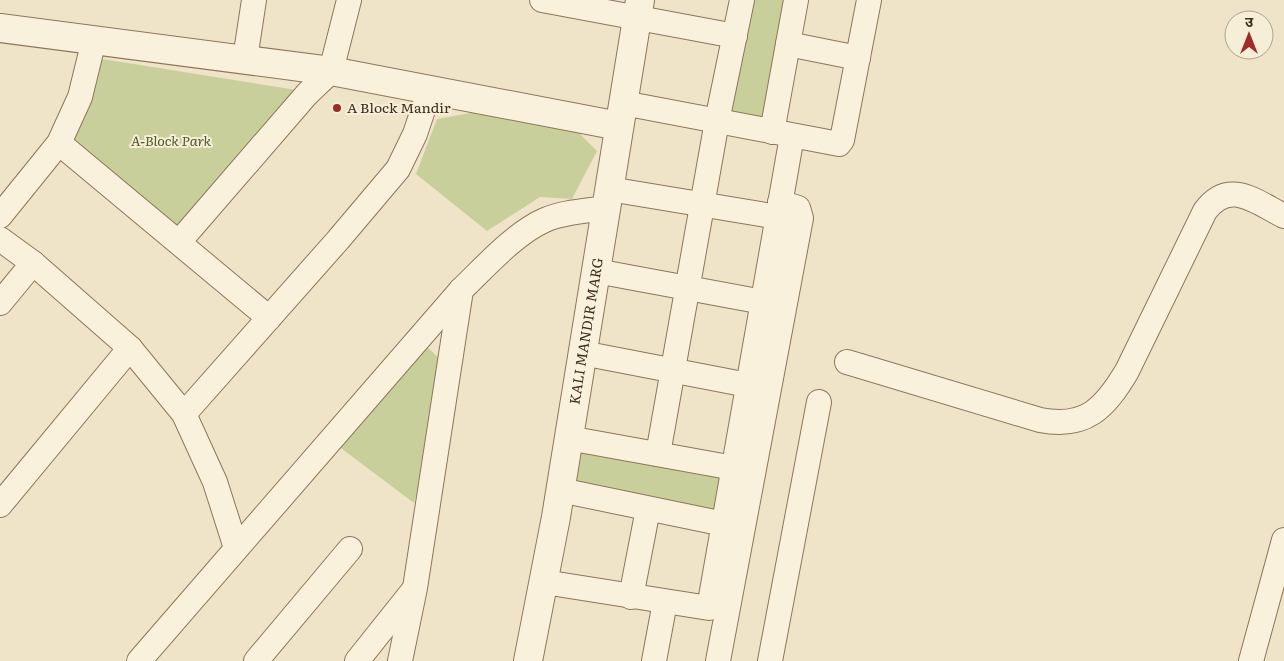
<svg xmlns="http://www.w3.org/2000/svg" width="1284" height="661" viewBox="0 0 1284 661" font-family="Literata,'Noto Sans Devanagari',serif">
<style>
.green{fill:#c9cf9b}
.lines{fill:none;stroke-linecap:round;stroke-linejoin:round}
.minor-casing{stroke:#8d765c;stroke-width:26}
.tertiary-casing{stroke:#8d765c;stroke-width:30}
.minor{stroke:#faf1dc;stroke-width:24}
.tertiary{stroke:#faf1dc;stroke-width:28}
.poi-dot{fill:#9e2a2b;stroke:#f7eed8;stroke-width:2}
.labels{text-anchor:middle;stroke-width:4;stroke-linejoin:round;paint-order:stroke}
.poi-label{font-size:14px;fill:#3d2e20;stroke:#f7eed8;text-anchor:start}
.park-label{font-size:14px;font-style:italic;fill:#4d5a26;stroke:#f7eed8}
.street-label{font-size:14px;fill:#3d2e20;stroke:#f7eed8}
</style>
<rect width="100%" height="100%" fill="#f0e4c8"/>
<g class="green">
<path d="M751,0H790L766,122L729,115Z"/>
<path d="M96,58L303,91L179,242L64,142Z"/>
<path d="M515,105L579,133L597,151L572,199L540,197L487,231L416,174L437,119Z"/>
<path d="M422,342L450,369L414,503L334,443Z"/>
<path d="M570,442L723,468L712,519L564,488Z"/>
</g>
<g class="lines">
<defs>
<g id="minor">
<path d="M542,0L735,36"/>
<path d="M788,44L858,58"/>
<path d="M245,59L254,0"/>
<path d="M623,103L839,144L842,140L869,0"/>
<path d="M772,132L796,0"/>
<path d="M59,143L269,318"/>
<path d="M609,189L778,217"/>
<path d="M0,216L59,143L80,97L94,40"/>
<path d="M0,239L33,263L130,348L184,414L215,482L236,548"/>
<path d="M179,242L307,94L331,71L349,0"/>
<path d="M596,271L763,302"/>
<path d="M0,303L33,263"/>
<path d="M582,353L748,385"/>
<path d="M847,362L1040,420C1086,429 1105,408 1127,371L1205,211C1229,178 1256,202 1284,216"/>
<path d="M184,414L338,240L398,169L415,134L430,89"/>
<path d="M568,438L734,468"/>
<path d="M658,454L717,121L742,0"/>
<path d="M560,490L724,524"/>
<path d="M0,505L130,348"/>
<path d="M544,582L709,608L792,136"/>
<path d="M631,597L648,509"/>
<path d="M139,661L461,290C484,268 515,233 545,220C563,212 586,211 606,208"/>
<path d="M256,661L350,549"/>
<path d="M357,661L412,592"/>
<path d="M400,661L415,588L461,290"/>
<path d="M654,661L665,602"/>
<path d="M718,661L801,218L798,208L780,202"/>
<path d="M770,661L819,402"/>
<path d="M1251,661L1284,540"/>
</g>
<g id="tertiary">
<path d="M0,28L331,71L619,126"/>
<path id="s1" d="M528,661L556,517L640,0"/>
</g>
</defs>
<use href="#minor" class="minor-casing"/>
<use href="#tertiary" class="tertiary-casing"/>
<use href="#minor" class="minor"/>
<use href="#tertiary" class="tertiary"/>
</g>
<circle class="poi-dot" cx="337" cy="108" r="5"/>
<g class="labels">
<g class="poi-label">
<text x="347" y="113">A Block Mandir</text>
</g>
<g class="park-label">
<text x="171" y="146">A-Block Park</text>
</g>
<g class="street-label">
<text dy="5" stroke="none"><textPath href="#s1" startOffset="335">KALI MANDIR MARG</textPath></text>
</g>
</g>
<g transform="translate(1249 35)"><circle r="24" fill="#f7eed8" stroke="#ada18e"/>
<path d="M0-4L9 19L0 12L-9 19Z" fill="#9e2a2b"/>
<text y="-8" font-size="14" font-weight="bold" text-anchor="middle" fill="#3d2e20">उ</text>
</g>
</svg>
